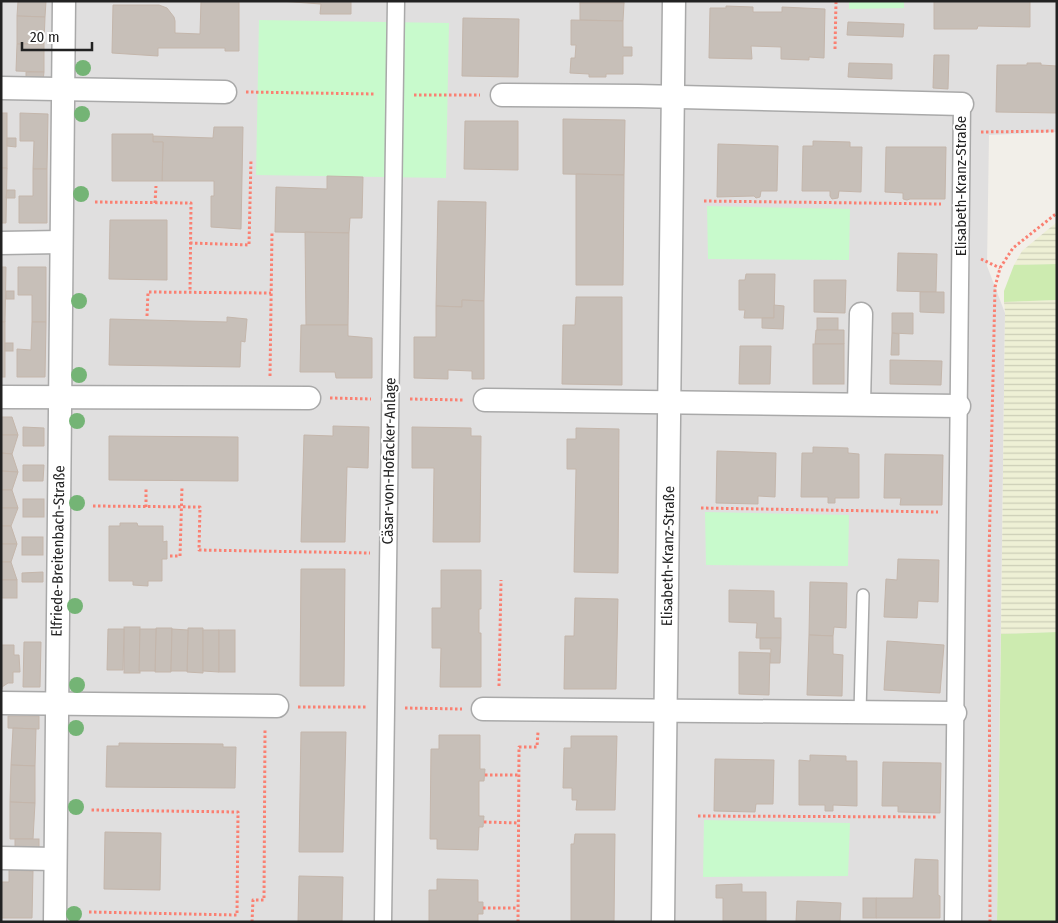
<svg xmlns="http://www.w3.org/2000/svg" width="1058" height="923" viewBox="0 0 1058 923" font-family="'Fira Sans Condensed',sans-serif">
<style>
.residential{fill:#e0dfdf}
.farmland{fill:url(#farmland-rules)}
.grass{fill:#cdebb0}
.park{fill:#c8facc}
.building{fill:#c7bfb8;stroke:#c4b6ab}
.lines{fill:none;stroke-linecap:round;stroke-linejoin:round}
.service-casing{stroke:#a9a9a9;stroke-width:14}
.pedestrian-casing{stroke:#a9a9a9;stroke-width:19}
.minor-casing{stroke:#a9a9a9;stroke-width:25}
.path{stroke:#fa8072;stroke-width:3;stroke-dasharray:2.5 2.5;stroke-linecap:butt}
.service{stroke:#fff;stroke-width:11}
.pedestrian{stroke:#fff;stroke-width:16}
.minor{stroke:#fff;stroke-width:22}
.tree{fill:#74b475}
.labels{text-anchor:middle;stroke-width:4.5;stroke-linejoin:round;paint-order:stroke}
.street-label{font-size:15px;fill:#222;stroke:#fff}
</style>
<defs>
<pattern id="farmland-rules" width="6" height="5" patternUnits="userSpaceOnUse" patternTransform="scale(1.25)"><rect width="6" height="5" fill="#eef0d5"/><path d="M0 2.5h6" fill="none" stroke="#ccceb7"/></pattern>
</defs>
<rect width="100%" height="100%" fill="#f2efe9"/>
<path class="residential" d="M1,1H1057V132L989,135L987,266L1005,313L997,922H1Z"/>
<g class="farmland">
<path d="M1057,222V264L1014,265L1022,251Z"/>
<path d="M1057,300V632L1001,634L1005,313L1004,302Z"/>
</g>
<g class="grass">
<path d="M1057,264V300L1004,302V291L1014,265Z"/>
<path d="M1057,632V922H997L1001,634Z"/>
</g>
<g class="park">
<path d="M849,1H904V8L849,9Z"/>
<path d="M259,20L449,23L446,178L256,175Z"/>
<path d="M707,206L850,209L849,260L708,259Z"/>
<path d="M705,512L849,515L848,566L706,565Z"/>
<path d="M704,820L850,823L848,876L703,877Z"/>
</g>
<g class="building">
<path d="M18,1H46L45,17L17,16Z"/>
<path d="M201,1H239V51H225V48H158V56L112,53L113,5H159L167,8L174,17L175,21V33L200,34Z"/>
<path d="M280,1H351V14H320L321,4Z"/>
<rect x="580" y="1" width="44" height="2"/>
<path d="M934,1H1030V27L978,26L977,29H934Z"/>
<path d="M580,3H624L623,21L580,20Z"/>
<path d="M726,6L753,7V12H782V7L825,9L824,58L809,57V60L781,59V47L751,46L752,59L709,58L710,8H726Z"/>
<path d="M17,16L45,17L44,44H17Z"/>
<path d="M463,18L519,19L518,77L462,76Z"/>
<path d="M571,20L623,21V47H632V56H623V74H606V77H589V74L570,73L571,58H575L576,45H571Z"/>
<path d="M848,22L904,24L903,37L847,35Z"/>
<path d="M17,44H44V72L16,71Z"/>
<path d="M934,55H949L948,89L933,88Z"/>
<path d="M849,63L892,64V79L848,77Z"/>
<path d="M1027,63H1041V65L1057,66V113L996,112L997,65H1027Z"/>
<path d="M26,72H44L43,81L26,82Z"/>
<rect x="1" y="113" width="6" height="55"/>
<path d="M20,113L48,114L47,169H33L34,141H20Z"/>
<path d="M563,119L625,120L624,175L563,174Z"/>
<path d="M465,121H518V170L464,169Z"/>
<path d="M214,127H243L241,229L211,227V196H214V181H162L163,142H153L152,136L213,138Z"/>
<path d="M112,134H153V142H163L162,181H112Z"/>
<path d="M7,138H16V147L7,146Z"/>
<path d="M813,141L850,142V147H862L861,192L839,191L838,198L832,199L830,196V191H802L803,146H813Z"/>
<path d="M718,144L778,146L777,191H761L760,197L756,198L754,196L717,197Z"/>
<path d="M886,147H946L945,199H910L907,200L903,199V193L885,192Z"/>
<path d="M1,168H7L6,223H1Z"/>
<path d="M33,169H47V223H19V196H33Z"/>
<path d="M576,174L624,175L623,285H576Z"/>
<path d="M327,176L363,177L362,218H350L349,233L275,232L276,187L327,189Z"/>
<path d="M7,190H15V198H6Z"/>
<path d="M438,201L486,202L484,301L462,300V307L436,306Z"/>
<path d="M110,220H167V280L109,279Z"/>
<path d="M305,232L349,233L348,325H306Z"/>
<path d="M898,253L937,254L936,292L897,291Z"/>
<path d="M1,267H6L5,322H1Z"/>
<path d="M18,267H46V322H32V295H18Z"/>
<path d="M746,274H775L774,318H744L745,310H739V280H745Z"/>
<path d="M814,280H846L845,313L814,312Z"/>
<rect x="6" y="291" width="8" height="8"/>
<path d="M920,292H944V313L920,312Z"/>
<path d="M576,297H622V385L562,384L563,325H575Z"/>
<path d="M462,300L484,301V379H472V371L448,370V379L414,378V337H436V306L462,307Z"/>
<path d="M774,305L784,306L783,329L762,328V318H774Z"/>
<path d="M892,313H913V334L892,333Z"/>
<path d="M227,317L247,319L245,342L241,341L240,367L109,365L110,319L227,322Z"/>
<rect x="817" y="318" width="21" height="12"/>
<rect x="1" y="322" width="4" height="55"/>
<path d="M32,322H46L45,377H17V349L31,350Z"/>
<path d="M301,325H348V336L372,338V378H336L335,372H300Z"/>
<path d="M816,330H844V344H815Z"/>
<path d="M892,333L899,334V355H891Z"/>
<rect x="5" y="343" width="8" height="8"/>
<rect x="813" y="344" width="31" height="40"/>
<path d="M740,346H771L770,384H739Z"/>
<path d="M890,360L942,361L941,385L890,384Z"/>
<path d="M1,417H12L18,435H1Z"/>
<path d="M333,426L369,427L368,468L347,467L345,542H301L304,435L333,436Z"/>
<path d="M23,427L44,428V446H23Z"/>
<path d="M412,427L471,428V436H481L480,542H433L434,468H412Z"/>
<path d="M576,428L619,429L618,573L574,572L576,469H567V439H576Z"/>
<path d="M1,435H18L12,454L1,453Z"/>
<path d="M109,436L238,437V481L109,480Z"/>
<path d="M813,447L848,448V453L859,454V498H835V503H828V497H801L802,453H813Z"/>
<path d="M717,451L776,453L775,497L758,496V504L716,503Z"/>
<path d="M1,453L12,454L18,472L1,471Z"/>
<path d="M885,454L943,455L942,505H900L901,498H884Z"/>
<path d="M23,465H44L43,481H23Z"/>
<path d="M1,471L18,472L12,490H1Z"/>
<path d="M1,490H12L18,508H1Z"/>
<rect x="23" y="499" width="21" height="18"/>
<path d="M1,508H18L11,526H1Z"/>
<path d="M120,523H137L138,526H163V542L167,541V559H162V581H148V586L133,585V581H109V526H120Z"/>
<path d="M1,526H11L17,544H1Z"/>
<rect x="22" y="537" width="21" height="18"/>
<path d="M1,544H17L11,562H1Z"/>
<path d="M898,559L939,560L938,602L918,601L917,618L884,617L886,579L897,580Z"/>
<path d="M1,562H11L17,580H1Z"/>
<path d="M301,569H345L344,686H300Z"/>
<path d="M441,570H481V609H479V633H481V687H440L441,648H432V608H441Z"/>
<path d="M43,572V582H22V573Z"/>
<rect x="1" y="580" width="16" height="18"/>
<path d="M810,582L847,583L846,628L834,627L833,636L809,635Z"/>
<path d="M729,590L774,591V618H781V638H756L757,623L729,622Z"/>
<path d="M575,598L618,599L616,689H564L565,636H574Z"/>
<rect x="124" y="627" width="16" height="46"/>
<path d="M156,628H172L171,672H155Z"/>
<path d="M188,628H203V673L187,672Z"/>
<path d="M108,629H124L123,670H107Z"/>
<path d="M140,629H156L155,671H139Z"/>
<path d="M172,629L188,630L187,671H171Z"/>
<path d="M203,630H219V672L203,671Z"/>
<rect x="219" y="630" width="16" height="42"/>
<path d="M809,635L833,636V654L843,655L842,696L807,695Z"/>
<path d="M760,638H781L780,663H770L771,649H760Z"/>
<path d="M887,641L944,645L940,693L884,690Z"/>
<path d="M24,642H41L40,687H23Z"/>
<path d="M1,645H14V655H19L20,672H13V683H8L2,687V689H1Z"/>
<path d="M739,652L770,653L769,695L739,694Z"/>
<path d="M8,716H39V729L8,728Z"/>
<path d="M13,728L36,729L35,766L11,765Z"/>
<path d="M301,732H346L343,852H299Z"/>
<path d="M439,735H480V769H485L484,781H479V816H484L483,827H479L478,850L437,849V839H430L431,749H439Z"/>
<path d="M571,736H617L615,810H576L577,800H572V788H563L564,748H571Z"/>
<path d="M119,743L223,744V747H236L235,788L106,787L107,746H119Z"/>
<path d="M810,755L846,756V761H857V806L833,805V811H825V805H799V760L810,761Z"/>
<path d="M715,759L774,760L773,804H756L755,812L714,811Z"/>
<path d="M883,762L941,763L940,813L898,812V806H882Z"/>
<path d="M11,765L35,766V803L10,802Z"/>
<path d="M10,802L35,803L33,839H10Z"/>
<path d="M105,832L161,833L160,890L104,889Z"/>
<path d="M575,834H615L614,922H571V844H574Z"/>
<rect x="15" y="839" width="24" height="11"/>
<path d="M915,859L938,860V895L940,896V918H876V898H913Z"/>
<path d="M9,870L33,871L32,918H1V882H9Z"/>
<path d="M299,876L343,877L342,922H298Z"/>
<path d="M437,879L478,880V902H483V914H478V922H429V890H437Z"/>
<path d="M742,884V892H766V922H723V898H716V885Z"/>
<rect x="863" y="898" width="13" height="20"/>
<path d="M797,901L841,903L840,922H796Z"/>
</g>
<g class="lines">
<defs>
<path id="service" d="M860,712L863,595"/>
<g id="pedestrian">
<path d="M383,922L396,1"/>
<path d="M953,922L962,104"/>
</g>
<g id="minor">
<path d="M1,88L225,92"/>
<path d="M502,95L638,96L962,104"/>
<path d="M1,243L61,242"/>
<path d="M1,397L309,398"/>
<path d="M485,400L959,406"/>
<path d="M859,404L861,314"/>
<path d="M1,703L277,706"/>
<path d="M483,709L955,713"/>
<path d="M1,858L55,859"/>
<path d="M55,922L64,1"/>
<path d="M663,922L674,1"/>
</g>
</defs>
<use href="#service" class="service-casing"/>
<use href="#pedestrian" class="pedestrian-casing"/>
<use href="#minor" class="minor-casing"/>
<g class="path">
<path d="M835,49L836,1"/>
<path d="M246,92L375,94"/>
<path d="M414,95H480"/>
<path d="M981,132L1057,131"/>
<path d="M704,201L941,204"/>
<path d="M95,202L191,203L190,292"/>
<path d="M155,203L156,186"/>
<path d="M190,243L249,245L251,159"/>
<path d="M981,259L1000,268"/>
<path d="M147,316L148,292L271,293"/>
<path d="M270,376L272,232"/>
<path d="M330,398L371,399"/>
<path d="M410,399L463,400"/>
<path d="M93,506L200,507L199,550L370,553"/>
<path d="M146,507V487"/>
<path d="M701,508L938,512"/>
<path d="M170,556H180L182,487"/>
<path d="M499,686L501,580"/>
<path d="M298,707H367"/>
<path d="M405,708L462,709"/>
<path d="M485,775H519"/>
<path d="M698,816L936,817"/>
<path d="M484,822L519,823"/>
<path d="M483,908H518"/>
<path d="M89,912L237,915L238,812L90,810"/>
<path d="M252,922L253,900H264L265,729"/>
<path d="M518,922L519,747H537L538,732"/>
<path d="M990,922L989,557L995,287L1000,268L1013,248L1057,213"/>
</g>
<use href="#service" class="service"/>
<use href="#pedestrian" class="pedestrian"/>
<use href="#minor" class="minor"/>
</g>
<g class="tree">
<circle cx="83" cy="68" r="8"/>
<circle cx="82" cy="114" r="8"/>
<circle cx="81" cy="194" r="8"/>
<circle cx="79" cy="301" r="8"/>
<circle cx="79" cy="375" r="8"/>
<circle cx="77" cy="421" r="8"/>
<circle cx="77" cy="503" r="8"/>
<circle cx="75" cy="606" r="8"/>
<circle cx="77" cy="685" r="8"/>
<circle cx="76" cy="728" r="8"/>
<circle cx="76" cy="807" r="8"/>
<circle cx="74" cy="914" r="8"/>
</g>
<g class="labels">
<g class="street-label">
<text transform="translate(961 186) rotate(-90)" y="5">Elisabeth-Kranz-Straße</text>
<text transform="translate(389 461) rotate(-89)" y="5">Cäsar-von-Hofacker-Anlage</text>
<text transform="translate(58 551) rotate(-89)" y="5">Elfriede-Breitenbach-Straße</text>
<text transform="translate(668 556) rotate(-89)" y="5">Elisabeth-Kranz-Straße</text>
</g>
</g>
<rect width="1058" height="923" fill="none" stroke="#222222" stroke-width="5"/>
<path d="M22 42v8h70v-8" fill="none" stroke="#222222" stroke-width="2.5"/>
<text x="30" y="42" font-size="15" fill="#222222" stroke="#ffffff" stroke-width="4" paint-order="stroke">20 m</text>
</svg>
